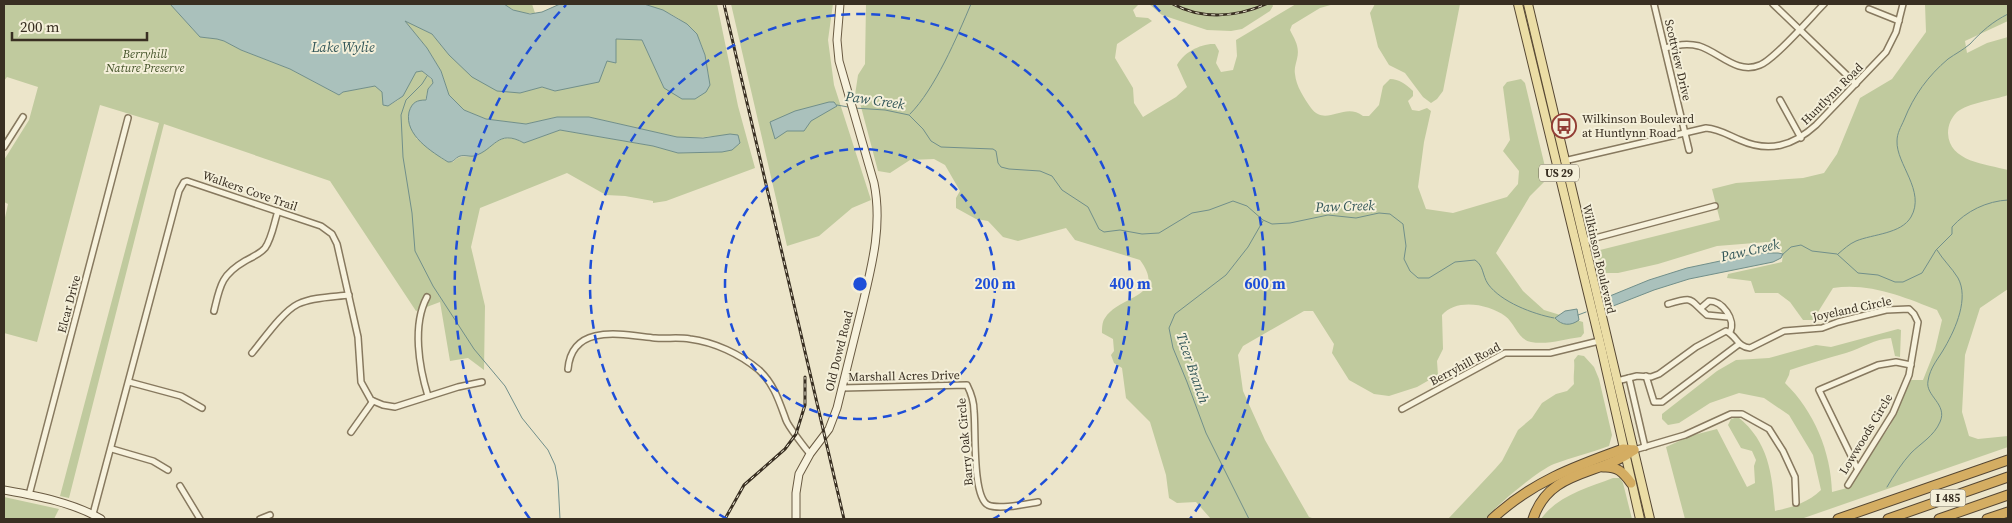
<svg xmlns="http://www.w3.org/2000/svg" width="2012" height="523" viewBox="0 0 2012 523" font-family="'Source Serif 4',serif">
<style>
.green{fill:#c0ca9e}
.water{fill:#aac1bc;stroke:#718f8a}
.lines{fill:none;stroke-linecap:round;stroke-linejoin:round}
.stream{stroke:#718f8a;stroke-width:1}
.street-casing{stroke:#87795f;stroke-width:8}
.secondary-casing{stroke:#695a42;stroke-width:9}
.primary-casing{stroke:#564733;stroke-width:10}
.highway-casing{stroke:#564733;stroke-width:11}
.street{stroke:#f7f2dd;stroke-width:5}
.secondary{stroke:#f7f2dd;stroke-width:7}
.primary{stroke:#ebdda5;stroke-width:8}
.highway{stroke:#d4ad62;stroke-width:9}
.rail-casing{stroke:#392f22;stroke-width:3}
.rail{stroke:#f4efd9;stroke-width:1;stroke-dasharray:4;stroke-linecap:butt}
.ring{fill:none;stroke:#1d4ed8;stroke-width:2.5;stroke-dasharray:9 6}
.labels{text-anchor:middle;stroke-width:4;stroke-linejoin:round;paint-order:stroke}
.shield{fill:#f4efd9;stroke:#716959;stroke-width:1}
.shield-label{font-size:11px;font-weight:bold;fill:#392f22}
.park-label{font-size:12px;font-style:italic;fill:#45542a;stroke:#f4efd9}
.street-label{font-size:12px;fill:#392f22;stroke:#f4efd9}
.poi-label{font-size:12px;fill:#392f22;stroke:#f4efd9;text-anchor:start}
.water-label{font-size:14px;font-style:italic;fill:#325658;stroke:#f4efd9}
.centre{fill:#1d4ed8;stroke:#f4efd9;stroke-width:2.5}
.ring-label{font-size:15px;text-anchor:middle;font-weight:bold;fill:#1d4ed8;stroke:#f4efd9;stroke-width:4;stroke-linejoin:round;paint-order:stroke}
</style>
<rect width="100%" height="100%" fill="#ece5ca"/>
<g class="green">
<path d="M4,4H170L200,37L217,39L224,41L241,50L290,69L339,95L343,92L375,86L383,92L388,106L398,100L416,72L422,71L432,80L433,83L428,89L416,138L444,160L453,162C462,153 465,159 475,155C495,148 499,129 524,143L560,130L653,146L678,153L722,152L740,144L738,135C717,135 698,139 677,137L589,117H557L526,124L486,119L464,110L449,95L441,71L427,48L404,20L432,34L449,55L520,93L541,87L555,91L573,86L604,70L607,60L616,63V39L642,40L664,88L709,76C707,69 706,63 705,56C698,24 673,13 644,4H717L738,106L755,168L666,201L653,203V201L625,196L606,195L567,173L480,208L471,247L485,306L484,370L468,358L450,361L440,302L416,311L330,181L164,124L69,498L60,496L159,123L100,105L37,342L4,333V222L8,204L4,202V160L29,120L38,87L7,77L4,81Z"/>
<path d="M504,4H532L535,13H519Z"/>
<path d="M731,4H833L828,40L834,85L871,200L852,208L819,236L787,246Z"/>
<path d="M866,4H1139L1133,10L1136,17L1148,18L1152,21L1117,44L1115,58L1133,88L1134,103L1143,117L1176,97L1187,87L1177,65C1183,53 1201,43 1215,44L1219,51L1216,63L1221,72L1233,70L1237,56L1236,40L1296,4H1334L1320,8L1292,25L1290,30C1295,40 1300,47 1297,59C1296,63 1294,69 1295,74C1296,86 1304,98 1311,108C1326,128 1344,101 1363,116H1369L1379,105L1383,86L1390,79C1399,79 1406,84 1413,91V96L1408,101L1412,110L1419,111L1427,108L1431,111L1424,142L1418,187L1426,209L1453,213L1507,197L1518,184L1519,171L1503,151L1510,140L1503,87L1507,82L1521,79L1525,83L1546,171L1545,181L1530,196L1496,253L1523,291L1544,310L1583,322L1584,333L1581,337C1565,339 1547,345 1531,342C1518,340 1515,323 1505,316C1489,304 1456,298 1442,315L1443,349L1437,361L1438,375L1417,387L1389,396L1374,394L1349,380L1332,353L1334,344L1313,311H1304L1243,346L1238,355L1243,391L1265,440L1309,517L1315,519H1211L1196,502L1177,503L1169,498L1166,475L1150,422L1126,398L1122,368L1114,363L1111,355L1114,351L1113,339L1102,333C1102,328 1102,322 1105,318C1119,295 1168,298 1140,260L1075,240L1066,228L1018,241L1003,237L988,221L976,219L956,208V198L960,191L945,165L934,159L910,160L890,173L878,171L860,103L855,95L858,75L865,64Z"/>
<path d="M1149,4H1272L1273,6L1270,11L1242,29L1231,31L1207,30L1162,15Z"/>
<path d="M1375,4H1460L1443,91L1437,99L1431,103L1423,97L1405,73L1389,65L1378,47L1370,13Z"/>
<path d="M1925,4H2008V21L1965,41L1967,53L1987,43L2008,37V95C1994,100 1968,103 1957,112C1951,118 1948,125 1948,133C1949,162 1986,164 2008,170V289L1980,308L1965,355L1962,412L1969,436L1978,439L2008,436V447L1801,519H1685L1666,447L1690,436L1717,429L1747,487L1755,483L1754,466L1756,460L1752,451L1741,448L1728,425L1731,419L1738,417C1769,442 1772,474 1775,511C1793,507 1807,503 1821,490L1813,455L1789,415L1764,398L1739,393L1710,403L1679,423L1668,425L1662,419V414L1717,371L1736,360L1769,358L1816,345L1831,347L1898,329L1901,330L1900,357L1895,356L1891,338C1875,339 1862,348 1846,353C1827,358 1808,364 1790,370L1789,375L1785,383C1814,411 1831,452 1832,492L1847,488L1890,426L1911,380H1923L1935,350L1942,320L1937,310C1905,297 1868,282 1833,288L1813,320H1803L1790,302L1778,293H1755L1751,281L1727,278L1728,274L1782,262L1783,254L1777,245L1767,242L1717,246L1658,264L1618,273H1602L1596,251L1720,220L1712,189L1736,183L1803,178L1824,173L1837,154L1860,98L1892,79L1926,32Z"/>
<path d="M1578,355L1584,356L1594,367L1599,379L1612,435L1609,446C1591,453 1572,457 1554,464C1537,471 1497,505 1485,519H1448L1495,469L1502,461L1518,430L1532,418L1542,403L1556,394L1567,391L1574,384C1573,375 1575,369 1574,360Z"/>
<path d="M1613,478H1620L1623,483L1632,519H1541C1557,496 1587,488 1613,478Z"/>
<path d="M4,497L59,509L54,519H4Z"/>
</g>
<g class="water">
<path d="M170,4H504L513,10L530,14L542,12L560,4H644L663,10L687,24L697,34L705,55L710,85L706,92L695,99H682L664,88L642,40L616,39V63L607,61L599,82L555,91L542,87L520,93L497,91L472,77L449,55L432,34L405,21L427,48L441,71L449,95L464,110L486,119L526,124L557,117H589L677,137L703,138L730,134L738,135L740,143L732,150L722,152L678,153L653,146L560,130L524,143C497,128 495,150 474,156C469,157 463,154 458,157C453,160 454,162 448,162C432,152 404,135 409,112C412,102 417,100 426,100L428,89L433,83L432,79L422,71L416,72L403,96L388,106L383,105L382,92L375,86L343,92L339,95L290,69L241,50L224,41L217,39L200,37Z"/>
<path d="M829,102H834L837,106L811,121L804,131H787L775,139L770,122L795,111Z"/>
<path d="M1758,253H1778L1783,254L1781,258L1773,262L1689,279L1654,290L1608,308L1604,305L1605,298L1649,280L1687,268Z"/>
<path d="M1577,309L1579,320C1571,326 1562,326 1555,318L1565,311Z"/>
</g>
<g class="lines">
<g class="stream">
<path d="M427,76L422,84L406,100L401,115L403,157L412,213L415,251L433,286L474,349L505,386L522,418L548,450L555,465L558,481L560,519"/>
<path d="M837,105L848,107"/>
<path d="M854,108L885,110L909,115L923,129L931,141L941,147L993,149L996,151L998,163L1001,167L1009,169L1040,171L1052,176L1062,190L1088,207L1099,229L1104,232L1120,230L1142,234L1159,233L1192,213L1209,210L1233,201L1247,206L1263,220L1272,224L1290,223L1328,215L1356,218L1379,213L1390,214L1403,224L1406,246L1404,259L1410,271L1418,278H1429L1455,262L1475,260C1484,266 1482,275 1488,284C1501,302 1533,314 1554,318"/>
<path d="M910,114C935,89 957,37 971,4"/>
<path d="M1838,254C1844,249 1849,244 1856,241C1873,234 1901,234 1911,217C1926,191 1896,164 1897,141C1897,133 1901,127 1904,120C1914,95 1928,76 1948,59C1955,54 1963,50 1970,44C1982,31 1992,22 2008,14"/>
<path d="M1782,255L1791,247L1801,245L1812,251L1837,254L1858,273L1878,275L1895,282H1903L1922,273L1936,250L1952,234V227C1966,211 1987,201 2008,200"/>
<path d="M1578,315L1586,312"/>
<path d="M1887,487C1894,475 1902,463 1911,453C1921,443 1934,436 1940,422C1948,404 1925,396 1928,381C1930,367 1939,358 1945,347C1956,328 1969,298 1958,278C1952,268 1943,260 1937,250"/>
<path d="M1249,519L1206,433L1187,382L1173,348L1169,328L1175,314L1226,275L1248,247L1263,221"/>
</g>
<defs>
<g id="street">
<path d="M1654,4L1689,150"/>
<path d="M1773,4L1856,84"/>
<path d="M1869,9L1899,21"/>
<path d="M1665,48C1677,45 1687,43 1699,46C1719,52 1737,75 1760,65C1775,59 1811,17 1824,4"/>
<path d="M1780,100L1801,138"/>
<path d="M4,147L23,117"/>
<path d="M1564,161L1706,128C1719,129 1728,135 1740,140C1769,153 1793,146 1816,125L1886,52L1896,32L1903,4"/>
<path d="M1584,241L1715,206"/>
<path d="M427,297C412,325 419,367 428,396"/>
<path d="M1668,304C1695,296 1688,299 1707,315L1728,317"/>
<path d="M1701,308L1709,301C1723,301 1736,320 1730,332"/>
<path d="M214,311C220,286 221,275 245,261C252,257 260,254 265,248C272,238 274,223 278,211"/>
<path d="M252,353C264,339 282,312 298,304C313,297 333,297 349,295"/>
<path d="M568,369C572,322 624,335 655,338C667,339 678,337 690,339C714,342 740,354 759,370C774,384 779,401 786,420C788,426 805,448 810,454"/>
<path d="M1646,376L1654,402H1662L1739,344"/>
<path d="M1629,378L1645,447"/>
<path d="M1617,381L1637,376L1651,377L1659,374L1696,347L1726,331C1737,336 1737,347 1750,348L1784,331L1822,328L1838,322L1886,310L1909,309L1914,314L1918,322L1909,375L1893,413L1848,485"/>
<path d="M129,382L181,396L202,408"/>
<path d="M842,388L967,385C971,393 974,402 974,411C976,429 972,497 988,505C999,510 1026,504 1038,502"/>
<path d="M1402,409L1505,353H1550L1599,341"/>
<path d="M351,432L373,401"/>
<path d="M112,449L153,461L168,470"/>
<path d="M1634,450L1685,435L1731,414H1742L1769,429L1783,451L1795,477L1796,503"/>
<path d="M1857,468L1819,390L1878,365L1896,362L1911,365"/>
<path d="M180,486L200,519"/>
<path d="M29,495L128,118"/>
<path d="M93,514L179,191L184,182L187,181L321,226L332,234L337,244L358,337L361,382L371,400L383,405L395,407L458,387L482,382"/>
<path d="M260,519L270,515"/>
</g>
<g id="secondary">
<path d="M4,490C37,496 72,502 101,519"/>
<path d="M796,519V493L799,474L810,454L829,429L837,408C845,376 853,344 861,311C871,269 883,227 874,183L839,61L837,40L840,4"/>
</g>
<g id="primary">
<path d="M1518,4L1602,351L1640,519"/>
<path d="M1528,4L1650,519"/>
</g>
<g id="highway">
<path d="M1603,467C1617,466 1623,472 1631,483"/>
<path d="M1492,519C1532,482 1573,467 1623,449L1634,450"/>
<path d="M1533,519C1549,469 1599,476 1634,450"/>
<path d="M1838,519L2008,460"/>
<path d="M1888,519L2008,477"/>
<path d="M1939,519L2008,495"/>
<path d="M1987,519L2008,512"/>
</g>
</defs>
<use href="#street" class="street-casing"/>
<use href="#secondary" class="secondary-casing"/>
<use href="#primary" class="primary-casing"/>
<use href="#highway" class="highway-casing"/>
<use href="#street" class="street"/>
<use href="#secondary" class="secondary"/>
<use href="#primary" class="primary"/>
<use href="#highway" class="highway"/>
<defs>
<g id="rail">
<path d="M724,4L844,519"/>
<path d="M1173,4C1202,20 1237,17 1266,4"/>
<path d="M725,519L744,485L785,449L796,434L805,405V377"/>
</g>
</defs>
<use href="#rail" class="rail-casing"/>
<use href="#rail" class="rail"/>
</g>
<g class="ring">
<circle cx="860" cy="284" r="135"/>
<path d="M727 519A270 270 0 1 1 993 519"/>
<path d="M530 519A405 405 0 0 1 566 5M1154 5A405 405 0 0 1 1190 519"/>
</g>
<defs>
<symbol id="bus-ring" viewBox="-11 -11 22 22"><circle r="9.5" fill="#f4efd9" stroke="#923d34" stroke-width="1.5"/><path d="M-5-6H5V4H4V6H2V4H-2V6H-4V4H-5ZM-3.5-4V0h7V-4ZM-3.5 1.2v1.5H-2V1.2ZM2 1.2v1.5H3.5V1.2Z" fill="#923d34"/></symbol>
</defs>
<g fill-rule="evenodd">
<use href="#bus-ring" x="1550" y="112" width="28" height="28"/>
</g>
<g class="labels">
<g class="shield">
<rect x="1539" y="164.5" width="40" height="17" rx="4"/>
<rect x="1930.5" y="489.5" width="35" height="17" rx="4"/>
</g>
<g class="shield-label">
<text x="1559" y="177">US 29</text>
<text x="1948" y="502">I 485</text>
</g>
<g class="park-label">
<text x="145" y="58">Berryhill<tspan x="145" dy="14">Nature Preserve</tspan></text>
</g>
<g class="street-label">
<text transform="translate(1678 60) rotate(77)" y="4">Scottview Drive</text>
<text transform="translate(1832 94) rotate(-45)" y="4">Huntlynn Road</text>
<text transform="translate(250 191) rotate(19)" y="4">Walkers Cove Trail</text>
<text transform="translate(1599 259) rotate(77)" y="4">Wilkinson Boulevard</text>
<text transform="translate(69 304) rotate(-75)" y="4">Elcar Drive</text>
<text transform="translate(1852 309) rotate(-12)" y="4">Joyeland Circle</text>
<text transform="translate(839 351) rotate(-76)" y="4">Old Dowd Road</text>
<text transform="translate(1465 364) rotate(-28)" y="4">Berryhill Road</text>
<text transform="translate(904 376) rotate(-1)" y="4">Marshall Acres Drive</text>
<text transform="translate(1866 434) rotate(-59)" y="4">Lowwoods Circle</text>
<text transform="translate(965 442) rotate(-95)" y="4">Barry Oak Circle</text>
</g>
<g class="poi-label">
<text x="1582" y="123">Wilkinson Boulevard<tspan x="1582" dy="14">at Huntlynn Road</tspan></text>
</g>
<g class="water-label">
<text x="343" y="52">Lake Wylie</text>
<text transform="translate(875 100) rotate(8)" y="5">Paw Creek</text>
<text transform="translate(1345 206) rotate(-2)" y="5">Paw Creek</text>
<text transform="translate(1750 250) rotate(-13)" y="5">Paw Creek</text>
<text transform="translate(1193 368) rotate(71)" y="5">Ticer Branch</text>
</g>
</g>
<circle cx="860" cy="284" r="8" class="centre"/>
<g class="ring-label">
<text x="995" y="289">200 m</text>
<text x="1130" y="289">400 m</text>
<text x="1265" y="289">600 m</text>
</g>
<rect width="2012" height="523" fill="none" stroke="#392f22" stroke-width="10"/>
<path d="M12 32v8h135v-8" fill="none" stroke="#392f22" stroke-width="2.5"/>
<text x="20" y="32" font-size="15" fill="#392f22" stroke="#f4efd9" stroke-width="4" paint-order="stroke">200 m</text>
</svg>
